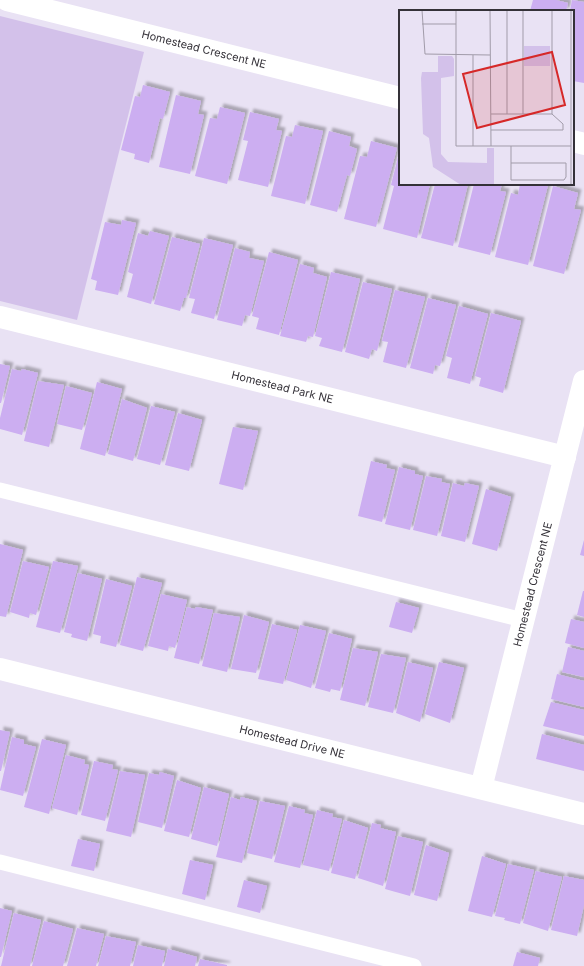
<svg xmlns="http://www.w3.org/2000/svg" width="584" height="966" viewBox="0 0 584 966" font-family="Inter,sans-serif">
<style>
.green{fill:#d3c1ea}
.building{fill:#ccaef1;filter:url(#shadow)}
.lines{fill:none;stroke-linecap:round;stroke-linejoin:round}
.service{stroke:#fff;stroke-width:15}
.minor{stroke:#fff;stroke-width:22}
.labels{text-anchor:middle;stroke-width:3;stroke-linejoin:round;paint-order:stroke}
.street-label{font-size:11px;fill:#343138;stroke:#e9e2f4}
.inset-road{fill:none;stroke:#a19ba9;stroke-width:1}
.view{fill:#d62828;fill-opacity:0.15;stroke:#d62828;stroke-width:2}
.inset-edge{fill:none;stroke:#343138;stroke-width:2}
</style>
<defs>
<filter id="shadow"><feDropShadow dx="3.5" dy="-3.5" stdDeviation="1" flood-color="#0004"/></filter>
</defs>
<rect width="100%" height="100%" fill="#e9e2f4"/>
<path class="green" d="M0,16L144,52L77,320L0,301Z"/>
<g class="building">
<path d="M533,0H556L568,3L566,11H530Z"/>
<path d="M572,0L584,2V83L573,81V11H570Z"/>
<path d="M143,85L170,92L163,119L160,118L149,163L134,159L135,154L121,150L135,96L140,97Z"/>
<path d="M176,95L201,101L198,114L204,115L190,174L159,167Z"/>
<path d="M220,107L245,113L227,184L195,176L210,118L217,119Z"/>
<path d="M250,112L279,119L276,130L282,131L268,187L238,180L248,141L243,140Z"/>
<path d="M295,125L323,131L305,204L271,196L286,136L292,137Z"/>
<path d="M329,131L351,137L349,146L357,149L350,176L347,175L337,212L310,205Z"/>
<path d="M371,141L397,148L376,227L344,219L360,156L367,157Z"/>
<path d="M399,153L400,184H430L417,238L383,229L394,186L391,185Z"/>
<path d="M435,184H468L453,246L421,238Z"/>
<path d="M474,184H502L500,191L506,192L490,255L458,247Z"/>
<path d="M520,184L548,185L528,265L495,257L511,193L518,195Z"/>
<path d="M553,186L578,193L574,209L581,210L564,274L533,266Z"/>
<path d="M122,220L136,223L118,295L95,290L97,281L91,279L105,222L121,225Z"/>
<path d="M150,231L169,236L151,304L127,297L133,274L128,272L138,233L148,236Z"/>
<path d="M172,237L200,244L186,298H184L180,311L154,304Z"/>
<path d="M204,238L233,245L214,319L191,313L195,299L189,298Z"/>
<path d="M235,248L250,252L249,258L264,261L250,316L245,315L242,326L217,320Z"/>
<path d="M269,252L298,260L279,335L256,329L259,318L252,316Z"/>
<path d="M300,264L314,268L313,273L327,277L313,337L308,336L306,342L280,336Z"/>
<path d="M331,272L360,279L342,352L319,346L322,338L315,336Z"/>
<path d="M363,282L392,289L377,351L372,349L369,359L345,352Z"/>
<path d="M395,290L425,297L406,368L383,362L388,342L382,341Z"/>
<path d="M428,298L456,305L440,366L435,365L433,374L410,368Z"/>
<path d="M459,306L488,314L470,384L447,378L452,358L446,356Z"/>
<path d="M491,313L521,321L503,393L479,386L481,378L475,376Z"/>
<path d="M0,364L10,366L1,403H0Z"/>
<path d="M12,369L21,371L22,369L38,373L22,435L0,429V418Z"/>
<path d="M38,381L64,385L49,447L24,441Z"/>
<path d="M97,382L122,389L105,456L80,449Z"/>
<path d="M66,386L92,393L82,430L57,424Z"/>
<path d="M122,399L147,408L133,461L108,454Z"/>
<path d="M151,406L175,412L160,465L137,459Z"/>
<path d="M178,413L202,420L189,471L165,465Z"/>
<path d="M233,427L258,431L243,490L219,484Z"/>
<path d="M371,461L387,465L386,468L395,470L382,522L358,516Z"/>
<path d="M399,467L415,471V474L423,476L410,530L385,524Z"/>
<path d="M426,476L442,479L441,482L450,484L437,536L413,530Z"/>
<path d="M453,483L464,486L465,483L479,486L465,542L441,536Z"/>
<path d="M486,489L511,497L497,551L472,544Z"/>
<path d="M584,540V556L580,555Z"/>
<path d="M0,544L23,550L6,617L0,616Z"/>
<path d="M23,561L49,567L36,615L30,613L29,618L10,612Z"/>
<path d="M53,561L78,566L60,633L36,627Z"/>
<path d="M78,573L102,579L87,641L71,637L72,634L64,632Z"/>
<path d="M137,577L162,583L143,651L120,645Z"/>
<path d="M106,579L132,586L116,647L100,643L101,636L93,634Z"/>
<path d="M583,591H584V617L577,615Z"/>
<path d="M161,594L187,600L175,648L169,646L168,651L148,646Z"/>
<path d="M396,602L419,608L412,633L389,627Z"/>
<path d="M187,607L195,609L196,607L213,610L199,664L174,658Z"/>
<path d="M214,613L240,617L227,672L202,666Z"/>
<path d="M244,615L269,622L256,673L231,669Z"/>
<path d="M571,619L584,622V648L565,643Z"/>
<path d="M272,624L297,630L283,684L258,679Z"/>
<path d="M300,625L326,631L311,688L286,680Z"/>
<path d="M329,633L352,639L340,691L331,689L330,692L315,688Z"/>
<path d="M568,647L584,651V677L562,672Z"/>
<path d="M353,648L378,652L365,706L340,700Z"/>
<path d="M381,654L406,658L393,713L368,707Z"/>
<path d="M408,662L433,668L420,722L396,713Z"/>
<path d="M439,662L464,668L450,723L425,714Z"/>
<path d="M557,674L584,681V707L551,699Z"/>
<path d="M551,702L584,710V736L543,726Z"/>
<path d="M0,730L10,732L1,771H0Z"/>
<path d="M542,734L584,745V771L536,759Z"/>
<path d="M12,737L24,740V744L36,747L23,796L0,790Z"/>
<path d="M42,739L66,745L49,814L24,807Z"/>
<path d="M66,755L85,760L84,764L89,765L77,815L52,808Z"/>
<path d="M94,761L113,765L112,769L118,770L105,821L81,815Z"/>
<path d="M120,771L145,775L131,837L106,831Z"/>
<path d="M160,772L174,776L162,828L138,822L149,773L159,775Z"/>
<path d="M177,780L201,788L189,837L164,831Z"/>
<path d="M204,787L229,794L217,846L191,839Z"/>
<path d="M231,797L240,800L241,797L257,801L242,863L216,857Z"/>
<path d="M260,801L285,806L272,859L247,853Z"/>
<path d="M289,806L305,810L304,813L313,815L300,868L274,862Z"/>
<path d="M317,810L333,814L332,817L342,819L329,871L303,865Z"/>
<path d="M344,820L368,828L355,879L331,873Z"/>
<path d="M372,823L381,825L380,828L396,832L383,886L358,878Z"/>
<path d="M398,836L423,842L410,896L385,889Z"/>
<path d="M78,839L100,844L94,871L71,866Z"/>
<path d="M426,845L449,853L437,901L414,895Z"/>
<path d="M482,856L506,864L492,917L468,911Z"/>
<path d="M190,860L213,865L205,900L182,894Z"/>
<path d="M508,864L534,870L520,924L504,920L505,918L495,916Z"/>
<path d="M536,871L562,877L548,931L523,923Z"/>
<path d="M564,876L584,880V905L577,936L551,930Z"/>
<path d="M244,880L267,886L260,913L237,907Z"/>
<path d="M0,908L12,911L1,957H0Z"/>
<path d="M14,913L41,920L30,966H1Z"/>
<path d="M44,921L73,929L63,966H32Z"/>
<path d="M77,928L104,934L96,966H67Z"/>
<path d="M106,936L136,942L130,966H98Z"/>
<path d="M138,945L165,951L162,966H133Z"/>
<path d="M168,949L197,957L195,966H164Z"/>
<path d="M517,952L540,958L538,966H513Z"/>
<path d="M200,959L227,965V966H198Z"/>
</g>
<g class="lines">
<g class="service">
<path d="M0,490L523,620"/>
<path d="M0,862L414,966"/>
</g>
<g class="minor">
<path id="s1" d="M7,0L400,98"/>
<path d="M573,141L584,144"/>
<path id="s2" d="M0,317L565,457"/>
<path id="s3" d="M0,669L584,814"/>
<path id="s4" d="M481,788L584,381"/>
</g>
</g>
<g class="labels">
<g class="street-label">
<text dy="4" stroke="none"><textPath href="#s1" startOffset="203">Homestead Crescent NE</textPath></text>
<text dy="4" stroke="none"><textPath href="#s2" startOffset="291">Homestead Park NE</textPath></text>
<text dy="4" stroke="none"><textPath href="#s4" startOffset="210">Homestead Crescent NE</textPath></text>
<text dy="4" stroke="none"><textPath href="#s3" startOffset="301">Homestead Drive NE</textPath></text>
</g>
</g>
<g transform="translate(399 10)">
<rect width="175" height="175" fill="#e9e2f4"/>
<path d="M175,22V175H174V31ZM125,36H151V56H125ZM39,46H53L55,49V66L42,68V144L49,152L88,153V138H95V175H62L34,157L30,128L24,124L22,68L23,62H39Z" fill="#d3c1ea"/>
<path class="inset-road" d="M23,0L26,44L91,45M57,0V136H172M91,0L92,136M108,0V104M124,0V104M172,0V175M23,14H57M92,104H153V0M92,120H164V114L153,104M74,136V45M112,136V170H165L167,167V153H112"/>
<path class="view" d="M153,42L166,95L78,118L64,64Z"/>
<rect width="175" height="175" class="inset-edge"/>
</g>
</svg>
